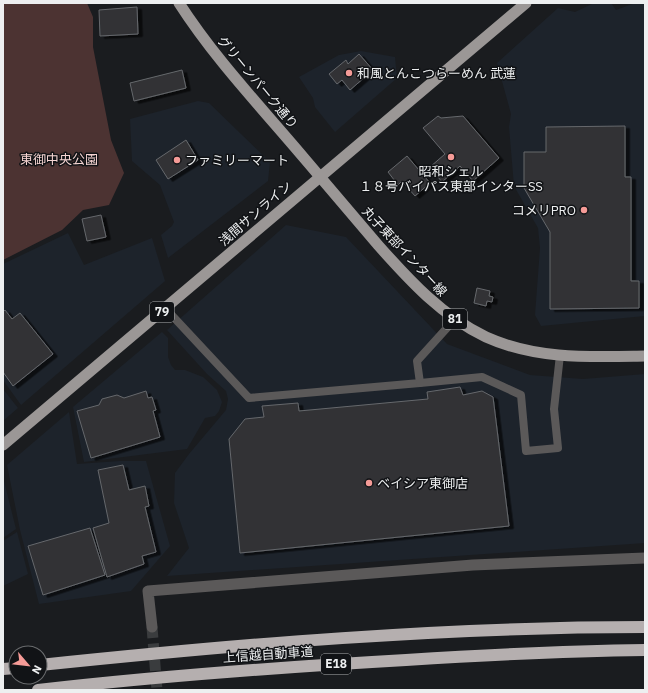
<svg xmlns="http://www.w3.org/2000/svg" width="648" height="693" viewBox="0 0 648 693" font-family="'IBM Plex Sans','Noto Sans JP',sans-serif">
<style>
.built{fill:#1d232b}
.green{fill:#4c3332}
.building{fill:#303235;stroke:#66686c;filter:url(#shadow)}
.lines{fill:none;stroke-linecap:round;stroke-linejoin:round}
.minor-tunnel{stroke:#3a3c3e;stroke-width:11;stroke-dasharray:11 5.5;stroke-linecap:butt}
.service{stroke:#5b5959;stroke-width:8}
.minor{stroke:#5b5959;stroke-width:11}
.primary{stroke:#9b9796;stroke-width:11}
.motorway{stroke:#b5afaf;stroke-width:12}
.poi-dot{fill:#f59b97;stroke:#111316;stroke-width:1.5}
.labels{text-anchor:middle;stroke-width:3;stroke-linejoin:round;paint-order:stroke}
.shield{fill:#111316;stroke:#abadaf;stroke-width:1}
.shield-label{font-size:12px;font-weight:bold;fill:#edeff0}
.poi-label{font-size:13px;fill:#edeff0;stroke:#111316;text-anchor:start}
.street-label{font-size:13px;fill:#edeff0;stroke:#111316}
.park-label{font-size:13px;fill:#f5d4d2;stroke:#111316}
</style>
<defs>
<filter id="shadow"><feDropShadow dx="4.5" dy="2.5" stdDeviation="0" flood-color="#0009"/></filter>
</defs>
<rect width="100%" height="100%" fill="#1a1c1f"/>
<g class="built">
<path d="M594,3H611L616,10L635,3H645V316L541,326L535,315L540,248L538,228L514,186L509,127L511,114L497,63L558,8L575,12Z"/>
<path d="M361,51L395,57L397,78L335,132L315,107L313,98L299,77L339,55Z"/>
<path d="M198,101L209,103L270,162L268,181L168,258L161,235L172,226L174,222L160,185L132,161L130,119Z"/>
<path d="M286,225L346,237L447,344L530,375L583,379L645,374V543L167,576L189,548L174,503L175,473L189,454L226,410L228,399L226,391L207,374L167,330Z"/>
<path d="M68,233L84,265L152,238L165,281L21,405L3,380V264Z"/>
<path d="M162,332L168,338V357L171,365L175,370H185L203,377L217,390L222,402L219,411L215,416L205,418L187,449L84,462L73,407Z"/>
<path d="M3,389L18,408L3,421Z"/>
<path d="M69,412L77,464L120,461H146L170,546L131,591L39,604L20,530L7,465Z"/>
<path d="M3,477L16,529L3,538Z"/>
<path d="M17,532L28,574L3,586V541Z"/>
</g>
<path class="green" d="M3,3H87L93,17V47L111,140L124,173L109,205L83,210L62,230L3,260Z"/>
<g class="building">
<path d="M137,7L138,34L100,36L99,10Z"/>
<path d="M359,54L373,70L350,90L342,80L337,84L329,74L346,60L348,64Z"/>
<path d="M182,70L186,88L134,101L130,83Z"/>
<path d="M438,116L441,118L463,116L499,158L473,181L460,166L442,182L430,167L445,154L423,128Z"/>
<path d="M625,126V177H631V281H639V308L550,309V232L524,188V152H546V127Z"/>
<path d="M186,140L198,160L168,179L156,160Z"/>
<path d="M407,156L430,183L415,196L402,181L398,185L388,172Z"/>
<path d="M101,215L106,237L87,241L82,219Z"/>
<path d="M477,288L490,291L489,296L493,297L492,302L487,301L486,306L474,303Z"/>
<path d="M5,310L12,319L20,313L53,354L13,386L3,372V312Z"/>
<path d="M460,387L463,395L482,391L493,397L509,526L240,553L229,439L245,419L264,417L262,406L298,403L299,411L428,399L427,392Z"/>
<path d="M146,391L148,398L152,397L156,410L153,411L160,437L91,458L77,411L99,405L102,399L117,395L124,398Z"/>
<path d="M123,465L129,490L145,486L149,506L145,507L156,552L142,556L144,564L107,577L93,528L109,523L98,470Z"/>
<path d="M90,528L105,575L43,595L28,546Z"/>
</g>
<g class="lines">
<path class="minor-tunnel" d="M152,627L157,690"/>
<g class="service">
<path d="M166,309L249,398L420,383L417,361L455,319"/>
<path d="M420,383L482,377L521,395L526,451L558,448L554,409L560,355"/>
</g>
<path class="minor" d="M152,627L148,591L473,565L645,558"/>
<g class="primary">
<path d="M179,3C215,59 261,107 304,158C329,187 353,216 378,245C410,281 442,316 486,337C537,360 591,357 645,356"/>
<path d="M3,445L526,3"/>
</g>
<g class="motorway">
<path d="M40,665C241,644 443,627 645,627"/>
<path d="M3,669L16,668"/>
<path d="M38,690C160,676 283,667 406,660C486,655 566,651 645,650"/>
</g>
</g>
<g class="poi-dot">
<circle cx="349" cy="73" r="4"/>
<circle cx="451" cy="157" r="4"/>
<circle cx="177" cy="160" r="4"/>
<circle cx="584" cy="210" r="4"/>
<circle cx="369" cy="483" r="4"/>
</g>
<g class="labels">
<g class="shield">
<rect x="150" y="302" width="24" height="20" rx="3"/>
<rect x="443" y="309" width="24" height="20" rx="3"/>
<rect x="321" y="654" width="30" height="20" rx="3"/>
</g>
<g class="shield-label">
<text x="162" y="316">79</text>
<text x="455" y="323">81</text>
<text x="336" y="668">E18</text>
</g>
<g class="poi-label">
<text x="357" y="78">和風とんこつらーめん 武蓮</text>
<text x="185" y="165">ファミリーマート</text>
<text x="451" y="176" text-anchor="middle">昭和シェル<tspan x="451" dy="15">１８号バイパス東部インターSS</tspan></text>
<text x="576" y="215" text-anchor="end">コメリPRO</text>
<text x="377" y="488">ベイシア東御店</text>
</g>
<g class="street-label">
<text transform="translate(258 82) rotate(50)" y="5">グリーンパーク通り</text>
<text transform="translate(255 213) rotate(-41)" y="5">浅間サンライン</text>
<text transform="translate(405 251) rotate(47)" y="5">丸子東部インター線</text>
<text transform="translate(268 654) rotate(-4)" y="5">上信越自動車道</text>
</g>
<g class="park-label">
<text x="59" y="164">東御中央公園</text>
</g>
</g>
<rect width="648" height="693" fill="none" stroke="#edeff0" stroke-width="8"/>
<g transform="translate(28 665) rotate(118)"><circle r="19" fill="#111316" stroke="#696b6d"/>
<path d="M0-3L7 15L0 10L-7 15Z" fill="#f59b97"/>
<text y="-6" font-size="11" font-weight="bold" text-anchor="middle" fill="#edeff0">N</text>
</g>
</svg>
